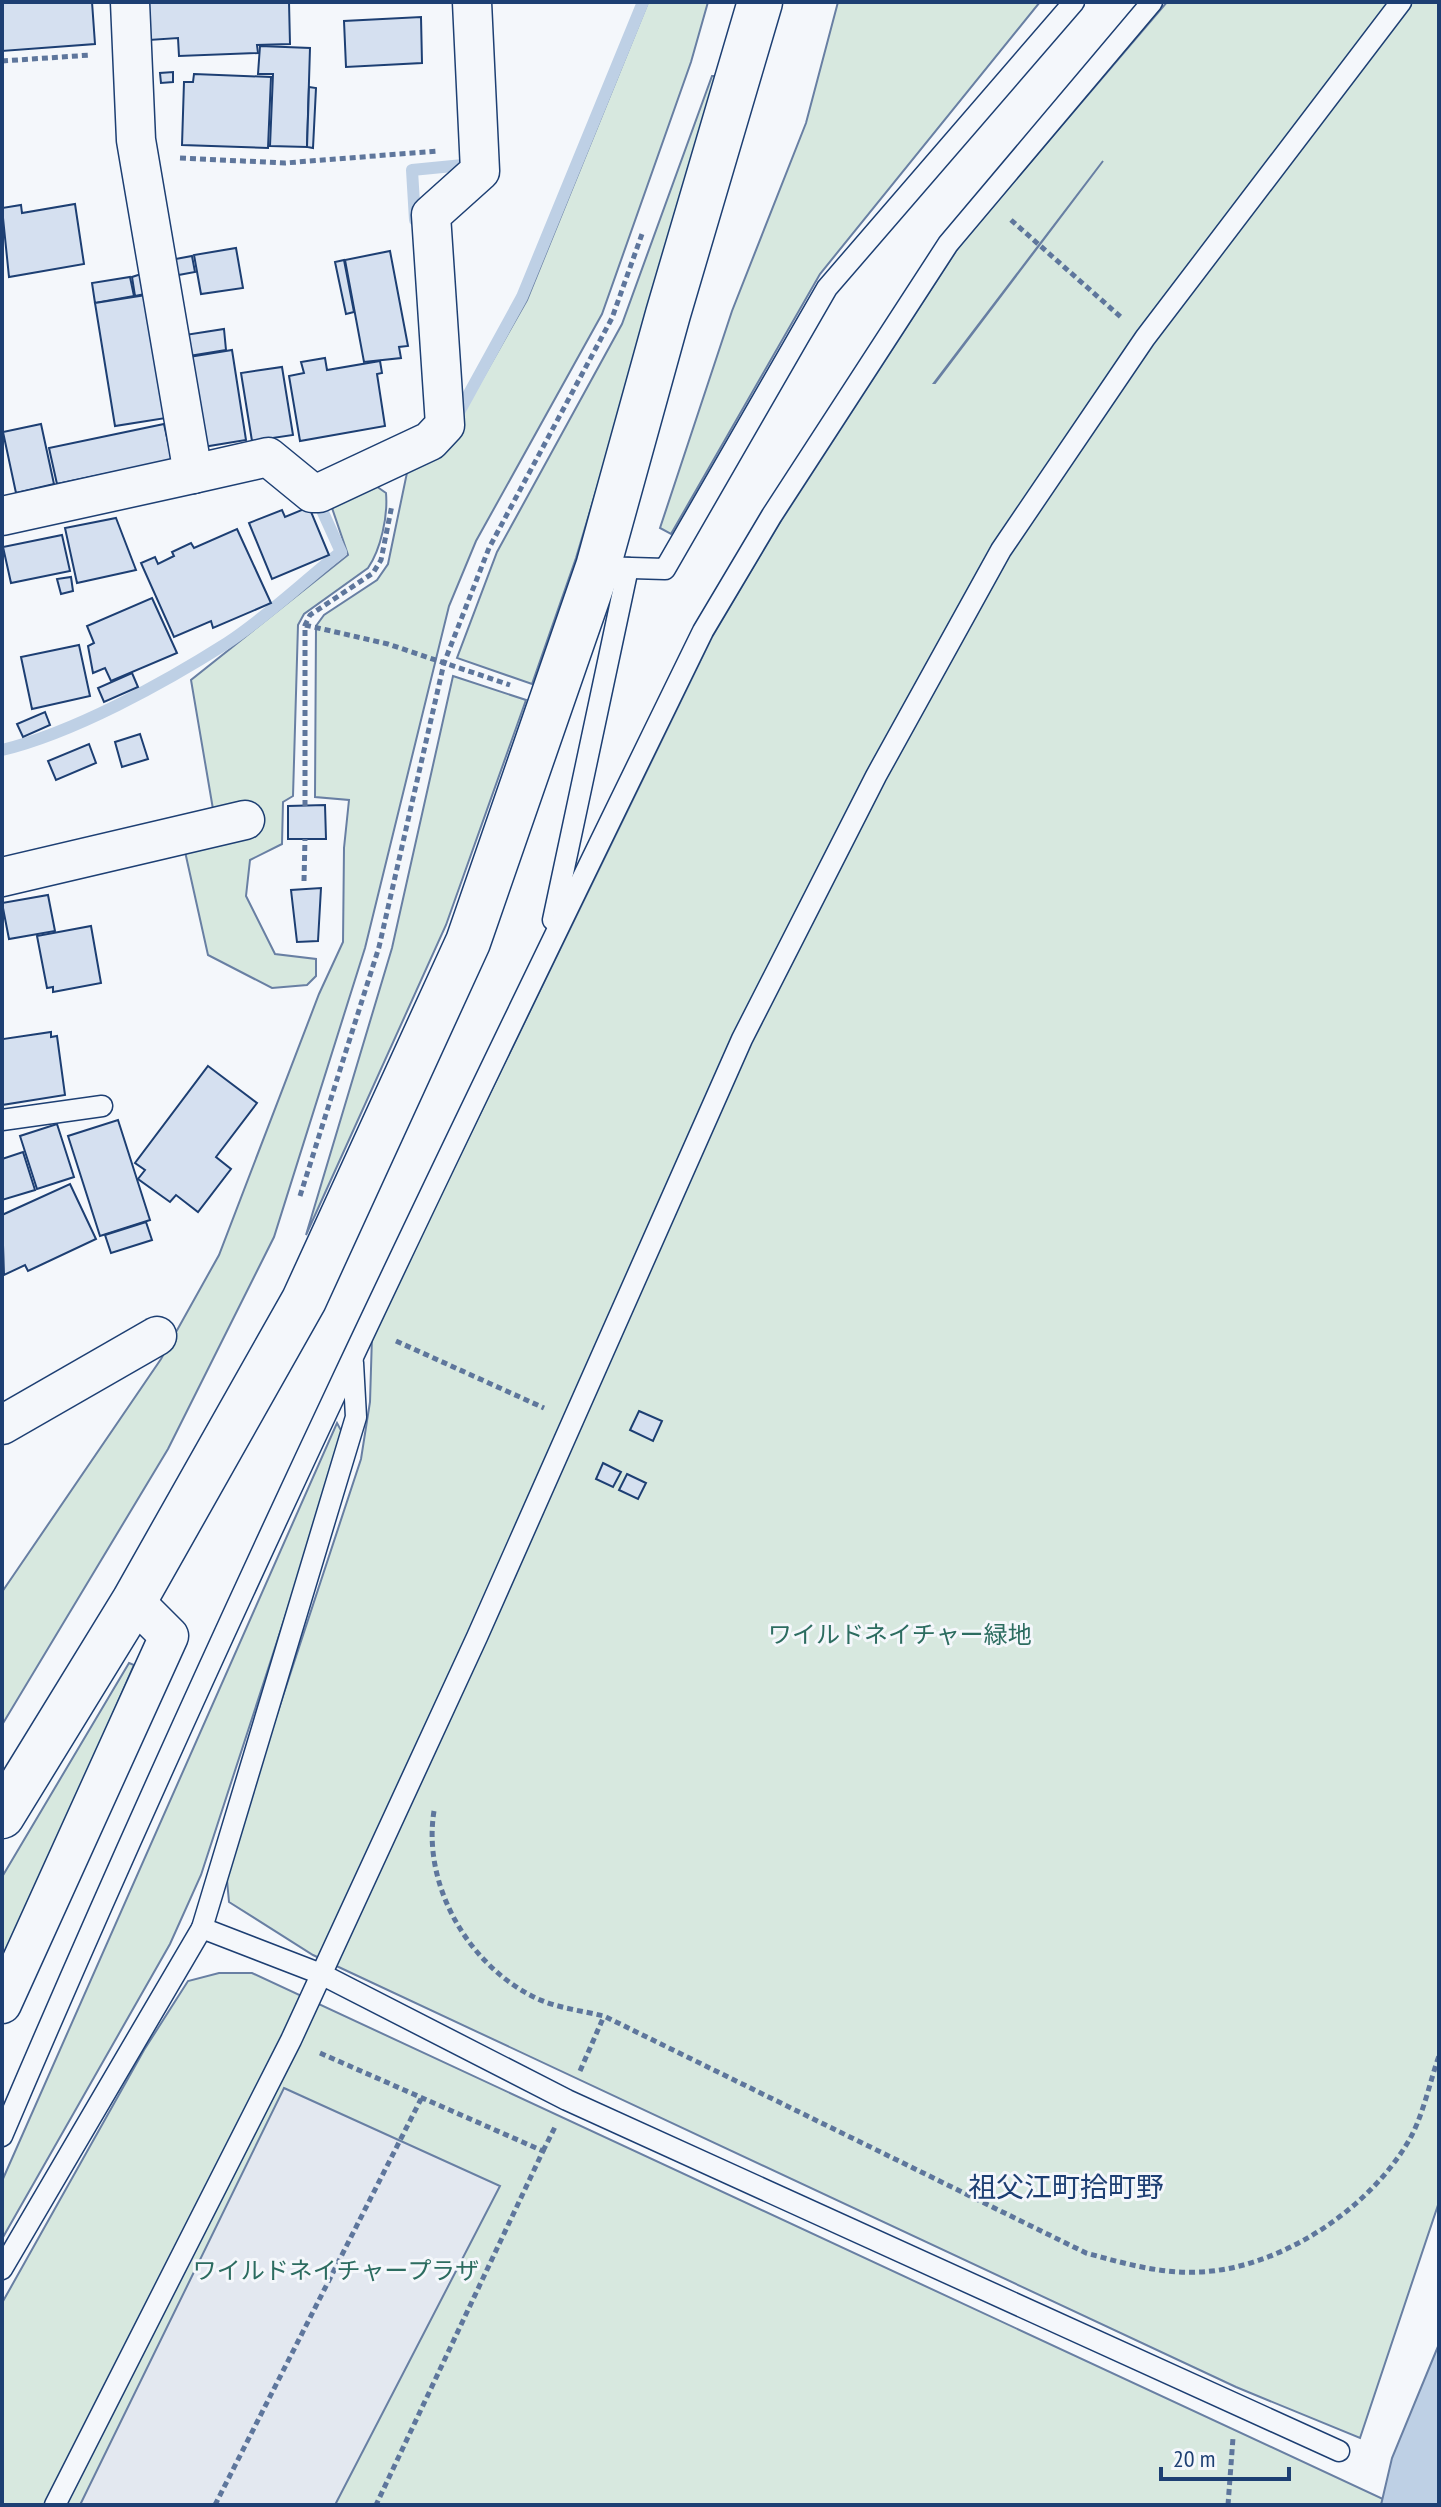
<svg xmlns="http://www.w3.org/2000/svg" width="1441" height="2507" viewBox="0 0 1441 2507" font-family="'PT Sans Narrow','Noto Sans JP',sans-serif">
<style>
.green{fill:#d7e8df;stroke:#687fa3;stroke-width:2;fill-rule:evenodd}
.parking{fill:#e3e8f0;stroke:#687fa3;stroke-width:2}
.water{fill:#bed0e5;stroke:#687fa3;stroke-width:2}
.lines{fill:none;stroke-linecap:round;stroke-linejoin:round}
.stream{stroke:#bed0e5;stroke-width:12}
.building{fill:#d5e0f0;stroke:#1d3f73;stroke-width:2}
.service-casing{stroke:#1d3f73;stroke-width:23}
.minor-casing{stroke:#1d3f73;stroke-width:41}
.tertiary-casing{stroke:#1d3f73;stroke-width:47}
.path{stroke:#5e769c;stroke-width:5;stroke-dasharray:6 4;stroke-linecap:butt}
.service{stroke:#f4f7fb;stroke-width:20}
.minor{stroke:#f4f7fb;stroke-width:38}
.tertiary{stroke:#f4f7fb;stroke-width:44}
.labels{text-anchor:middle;stroke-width:6;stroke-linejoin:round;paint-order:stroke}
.park-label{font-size:24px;fill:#2c6c60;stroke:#f4f7fb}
.quarter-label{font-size:28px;fill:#1d3f73;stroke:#f4f7fb}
</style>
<rect width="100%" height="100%" fill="#f4f7fb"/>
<g class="green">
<path d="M648,2H708L691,62L602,314L476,541L449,606L365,948L274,1237L168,1449L2,1725V1592L161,1359L219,1255L319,994L343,942L344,848L349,800L315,797L316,626L324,615L377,580L388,564L409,463L456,425L527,300Z"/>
<path d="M838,2H1040L820,274L671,534L660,528L732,311L806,123Z"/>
<path d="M1167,2H1439V2202L1360,2438L1236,2387L313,1955L229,1902L226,1869L361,1459L370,1402L372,1336L712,637L779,524L960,245ZM1103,161L935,383H934Z"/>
<path d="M712,76H720L576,558L532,684L457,658L497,552L622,324Z"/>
<path d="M376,486L386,493C388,516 381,549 368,568L304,614L298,625L293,796L283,802L282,844L250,860L246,896L275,954L316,959V976L307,985L272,988L208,955L184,847L214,815L191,680L348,555L331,505Z"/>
<path d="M453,676L526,700L446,925L306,1235L392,948Z"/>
<path d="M337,1423L344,1436L201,1875L170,1944L2,2239V2181Z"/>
<path d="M129,1663L134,1665L2,1970V1877Z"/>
<path d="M219,1973H252L1383,2499L1381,2505H2V2303L144,2050L188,1981Z"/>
</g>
<path class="parking" d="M284,2088L500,2186L335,2505H80Z"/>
<path class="water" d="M1439,2344V2505H1381L1392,2458Z"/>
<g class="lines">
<g class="stream">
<path d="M415,220L412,170L463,165"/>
<path d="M459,412L522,297L643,2"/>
<path d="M2,750C73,733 164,683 227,643C267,617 304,581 341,552L321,508"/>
</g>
</g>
<g class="building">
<path d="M2,2H92L95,44L2,51Z"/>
<path d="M147,2H289L290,44L257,45L258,53L179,56L178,38L149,40Z"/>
<path d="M421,17L422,63L346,67L344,21Z"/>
<path d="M260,46L310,48L307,147L270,146L273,74H258Z"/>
<path d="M173,72V82L161,83L160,73Z"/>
<path d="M194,74L271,77L268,148L182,145L184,82H193Z"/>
<path d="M309,87L316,88L313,148L307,147Z"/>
<path d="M75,204L84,264L9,277L2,208L21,205L22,213Z"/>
<path d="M236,248L243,288L201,294L194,255Z"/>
<path d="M390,251L408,346L399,347L401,358L364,362L345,260Z"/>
<path d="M192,256L195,272L173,276L170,260Z"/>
<path d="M344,260L354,312L346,314L335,262Z"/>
<path d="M141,274L145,294L135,296L132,277Z"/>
<path d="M130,277L134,296L95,303L92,283Z"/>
<path d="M146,295L166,418L115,426L95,303Z"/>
<path d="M224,329L226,350L189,356L185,335Z"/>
<path d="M232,350L246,440L203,447L189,357Z"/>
<path d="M325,358L327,370L380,361L382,373L377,374L385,426L300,441L289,376L304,373L301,362Z"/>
<path d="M282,367L293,435L252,441L241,373Z"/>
<path d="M41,424L54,484L16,493L3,432Z"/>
<path d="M164,424L172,460L57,484L49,448Z"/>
<path d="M309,507L329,555L272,579L249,523L282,510L285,517Z"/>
<path d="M116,518L136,570L77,583L65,528Z"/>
<path d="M237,529L271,603L213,628L211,621L174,637L141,563L155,557L158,564L174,556L172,552L191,543L194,548Z"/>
<path d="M62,535L70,571L11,583L3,547Z"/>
<path d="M71,577L73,591L61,594L57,579Z"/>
<path d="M152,598L177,653L111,681L105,668L93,673L88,646L94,643L87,626Z"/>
<path d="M79,645L90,696L32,709L21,657Z"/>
<path d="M132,673L138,687L104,702L98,688Z"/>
<path d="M45,712L50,725L23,737L17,724Z"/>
<path d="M140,734L148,759L122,767L115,742Z"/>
<path d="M89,744L96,763L56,780L48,761Z"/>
<path d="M325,805L326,839H288V806Z"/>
<path d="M321,888L318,941L297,942L291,890Z"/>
<path d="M48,895L55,931L9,939L2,903Z"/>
<path d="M91,926L101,983L53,992V987L47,988L37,936Z"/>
<path d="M51,1032V1037L57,1036L65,1095L2,1105L3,1039Z"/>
<path d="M208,1066L257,1103L216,1157L231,1169L198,1212L176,1195L170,1202L138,1179L145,1170L135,1163Z"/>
<path d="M118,1120L150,1220L100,1236L68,1136Z"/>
<path d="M57,1124L74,1177L37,1189L20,1136Z"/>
<path d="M23,1152L35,1190L2,1200V1159Z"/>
<path d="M70,1184L96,1239L28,1271L25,1265L4,1275L2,1215Z"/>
<path d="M146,1222L152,1240L111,1253L105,1235Z"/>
<path d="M639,1411L662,1421L653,1441L630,1430Z"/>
<path d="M603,1463L621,1472L613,1487L596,1479Z"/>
<path d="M627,1474L646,1483L638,1499L619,1490Z"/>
</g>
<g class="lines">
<defs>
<g id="service">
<path d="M598,567L665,569L827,288L1074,2"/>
<path d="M553,920L628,568"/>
<path d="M2,1120L102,1106"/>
<path d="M202,1928L356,1417L353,1363"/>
<path d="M2,2136C219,1626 460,1128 703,631L772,515L948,244L1152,2"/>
<path d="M2,2269L202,1928L321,1974L567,2100L1339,2451"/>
<path d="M55,2505L291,2040L477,1637L742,1039L876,776L1001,550L1145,338L1401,2"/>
</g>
<g id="minor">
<path d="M193,474L268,457L312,493H319L430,441L445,425L431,215L480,171L472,2"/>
<path d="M2,516L193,474L136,140L130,2"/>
<path d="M2,877L245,820"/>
<path d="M2,1425L157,1336"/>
<path d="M2,2004L169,1636L134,1601"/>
</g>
<path id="tertiary" d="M2,1816L134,1601L304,1300L468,942L598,567L668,314L760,2"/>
</defs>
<use href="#service" class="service-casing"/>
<use href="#minor" class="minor-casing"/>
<use href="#tertiary" class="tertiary-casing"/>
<g class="path">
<path d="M2,61L91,55"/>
<path d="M180,158L285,163L438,151"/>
<path d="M1011,220L1123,319"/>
<path d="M305,625L388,644L510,685"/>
<path d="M305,806V625L310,615L373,573L381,560L392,505"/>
<path d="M304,881L305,839"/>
<path d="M300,1196L379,947L444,663L489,548L612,318L642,234"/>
<path d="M396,1341L544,1408"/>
<path d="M434,1811C422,1886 469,1967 538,1999C558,2008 583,2011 604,2016L1086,2253C1123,2263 1160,2274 1199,2272C1279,2269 1368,2210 1408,2142C1423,2117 1429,2084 1439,2056"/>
<path d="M320,2053L543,2151L376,2505"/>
<path d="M580,2071L604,2016"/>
<path d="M543,2151L555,2127"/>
<path d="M215,2505L421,2099"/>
<path d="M1228,2505L1233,2438"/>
</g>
<use href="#service" class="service"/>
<use href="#minor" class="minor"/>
<use href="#tertiary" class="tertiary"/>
</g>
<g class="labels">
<g class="park-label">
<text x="900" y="1643">ワイルドネイチャー緑地</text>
<text x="336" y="2279">ワイルドネイチャープラザ</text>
</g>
<g class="quarter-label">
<text x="1066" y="2197">祖父江町拾町野</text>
</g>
</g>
<rect width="1441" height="2507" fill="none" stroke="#1d3f73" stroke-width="8"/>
<path d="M1161 2467v12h128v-12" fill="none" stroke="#1d3f73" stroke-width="4"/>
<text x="1173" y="2467" font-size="24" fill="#1d3f73" stroke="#f4f7fb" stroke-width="6" paint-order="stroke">20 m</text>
</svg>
